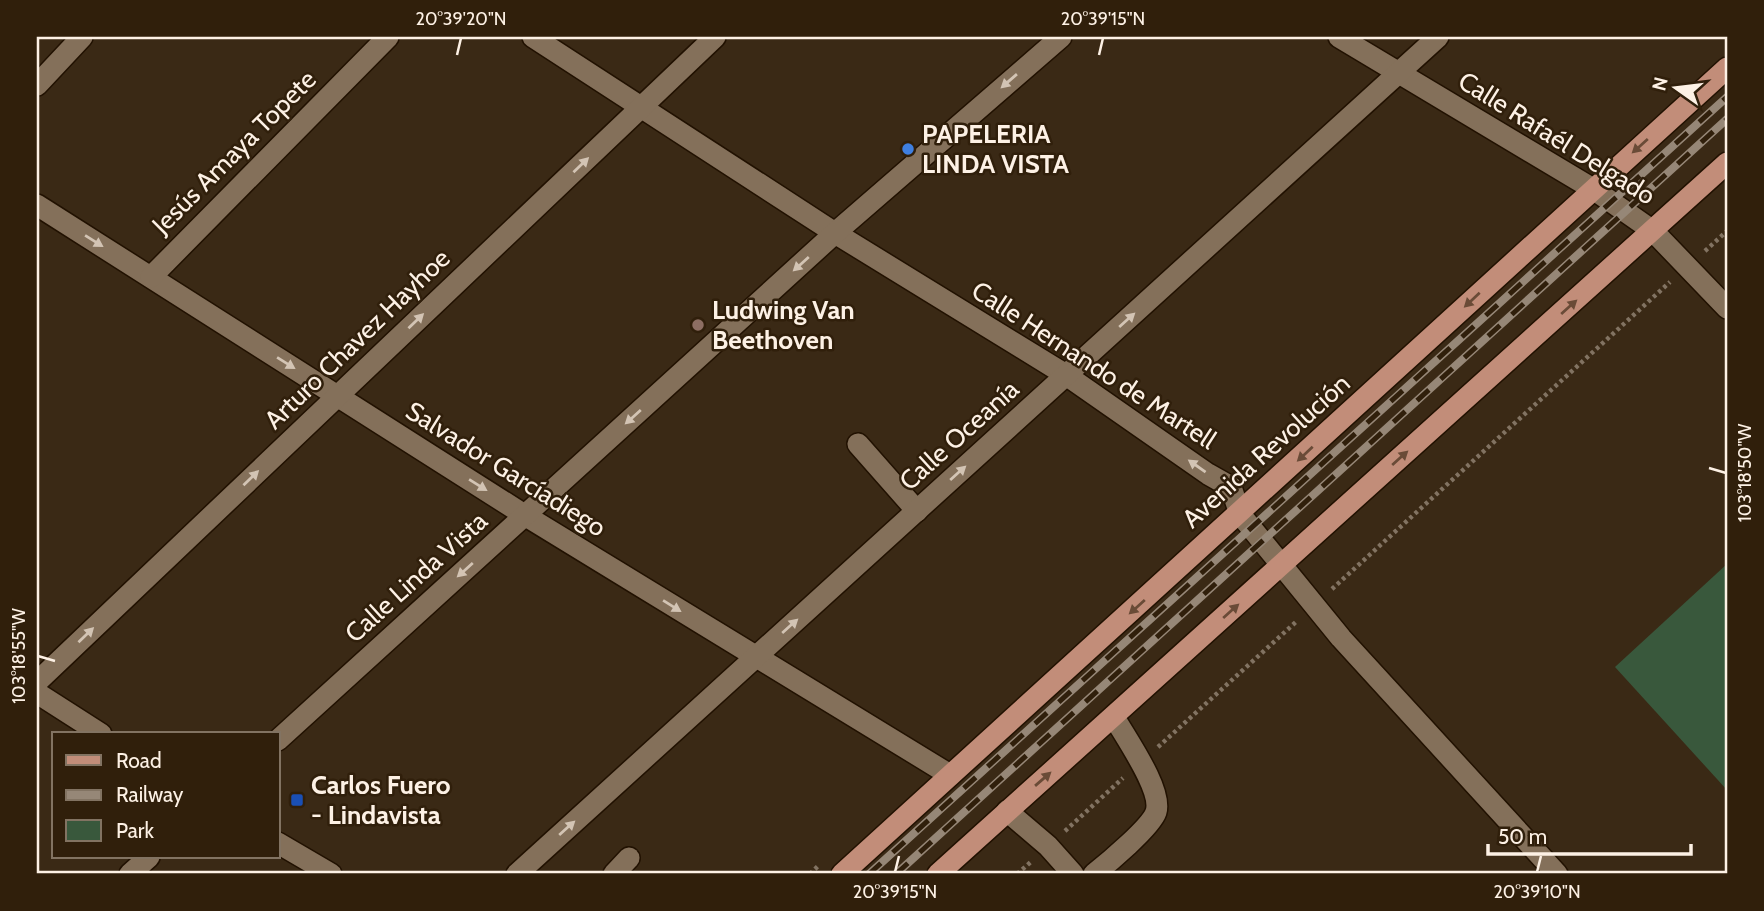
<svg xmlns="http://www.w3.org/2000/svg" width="1764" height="911" viewBox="0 0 1764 911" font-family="Cabin,sans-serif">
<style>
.green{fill:#39583c}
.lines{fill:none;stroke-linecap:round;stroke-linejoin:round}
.minor-casing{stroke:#211101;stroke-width:24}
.major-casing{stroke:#211101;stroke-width:24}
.path{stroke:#827362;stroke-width:4.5;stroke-dasharray:3.5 3.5;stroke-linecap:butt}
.minor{stroke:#84705a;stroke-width:21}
.major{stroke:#c28d79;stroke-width:21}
.rail-casing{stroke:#968777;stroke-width:8}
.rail{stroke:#301f0b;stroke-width:5;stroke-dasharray:16;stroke-linecap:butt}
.oneway{fill:#d3c4b4}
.oneway2{fill:#6a4b37}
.ticks{fill:none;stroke:#fdf1e5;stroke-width:2.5}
.shop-dot{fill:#3f7fe0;stroke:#301f0b;stroke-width:2.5}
.education-dot{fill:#8d6e63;stroke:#301f0b;stroke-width:2.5}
.transit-dot{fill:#1a4fb4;stroke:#301f0b;stroke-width:2.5}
.labels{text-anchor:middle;stroke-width:5;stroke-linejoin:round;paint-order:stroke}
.poi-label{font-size:26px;font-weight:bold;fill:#fdf1e5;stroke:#301f0b;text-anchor:start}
.street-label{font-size:26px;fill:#fdf1e5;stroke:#301f0b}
.neatline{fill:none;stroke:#fdf1e5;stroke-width:2.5}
.ticks-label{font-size:18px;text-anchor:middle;fill:#fdf1e5}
</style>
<rect width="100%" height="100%" fill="#3a2915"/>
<path class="green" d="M1727,564V790L1615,667Z"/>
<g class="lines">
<defs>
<g id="minor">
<path d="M533,37L835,233L1066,375L1208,474L1231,487L1240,514L1341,638L1557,874"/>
<path d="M1339,37L1593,189L1653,231L1727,308"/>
<path d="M37,85L82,37"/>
<path d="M37,205L526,516L950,775"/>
<path d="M151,277L388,37"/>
<path d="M858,444L917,511"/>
<path d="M37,682L715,37"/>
<path d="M37,693L101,734"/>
<path d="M278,740L835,233L1061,37"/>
<path d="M1007,811L1048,846L1073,874"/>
<path d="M278,843L331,874"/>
<path d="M130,874L149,857"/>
<path d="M517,874L1438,37"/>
<path d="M614,874L629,858"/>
<path d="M1094,874C1108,863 1151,827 1156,812C1163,790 1125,737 1114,717"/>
</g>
<g id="major">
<path d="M842,874L1727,68"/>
<path d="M938,874L1727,163"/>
</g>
</defs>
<use href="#minor" class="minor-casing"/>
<use href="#major" class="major-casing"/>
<g class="path">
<path d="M1705,251L1727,231"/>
<path d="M1332,589L1670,282"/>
<path d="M1158,747L1297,621"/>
<path d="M1065,831L1123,778"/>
<path d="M810,874L819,865"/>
<path d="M1017,874L1032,861"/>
</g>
<use href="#minor" class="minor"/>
<use href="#major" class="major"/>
<defs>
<g id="rail">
<path d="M869,874L1727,97"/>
<path d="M896,874L1727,119"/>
</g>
</defs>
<use href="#rail" class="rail-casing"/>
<use href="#rail" class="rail"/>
</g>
<defs><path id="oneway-solid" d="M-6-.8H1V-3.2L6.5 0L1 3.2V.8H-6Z" transform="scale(1.75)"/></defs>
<g class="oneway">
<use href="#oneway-solid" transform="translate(1009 81) rotate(139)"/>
<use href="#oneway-solid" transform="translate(581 165) rotate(-44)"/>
<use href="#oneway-solid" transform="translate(94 241) rotate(32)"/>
<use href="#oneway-solid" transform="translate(801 264) rotate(138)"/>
<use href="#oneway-solid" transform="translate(1127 320) rotate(-42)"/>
<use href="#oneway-solid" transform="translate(416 321) rotate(-44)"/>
<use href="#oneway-solid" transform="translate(286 363) rotate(32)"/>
<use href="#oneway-solid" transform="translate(633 417) rotate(138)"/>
<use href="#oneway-solid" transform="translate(1197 466) rotate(-145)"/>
<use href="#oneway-solid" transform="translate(958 473) rotate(-42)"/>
<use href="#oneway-solid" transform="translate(251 478) rotate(-44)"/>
<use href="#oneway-solid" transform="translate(478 485) rotate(32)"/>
<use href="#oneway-solid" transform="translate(465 570) rotate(138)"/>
<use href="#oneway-solid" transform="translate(672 606) rotate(32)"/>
<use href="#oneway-solid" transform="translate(790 626) rotate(-42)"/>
<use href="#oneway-solid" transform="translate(86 635) rotate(-44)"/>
<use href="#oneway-solid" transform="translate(567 828) rotate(-42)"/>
</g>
<g class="oneway2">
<use href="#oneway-solid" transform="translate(1640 146) rotate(138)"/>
<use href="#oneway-solid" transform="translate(1472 300) rotate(137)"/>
<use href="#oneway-solid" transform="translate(1569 307) rotate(-42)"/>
<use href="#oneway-solid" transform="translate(1305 454) rotate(137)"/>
<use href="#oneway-solid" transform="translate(1400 458) rotate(-42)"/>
<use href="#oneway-solid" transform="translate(1137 607) rotate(138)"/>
<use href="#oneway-solid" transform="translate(1231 611) rotate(-42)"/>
<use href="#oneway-solid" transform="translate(1043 779) rotate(-41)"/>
</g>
<path class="ticks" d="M457,55L461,38M1099,55L1103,38M1709,468L1726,473M38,656L55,661M895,872L899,856M1537,872L1541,856"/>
<circle class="shop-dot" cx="908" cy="149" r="7"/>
<circle class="education-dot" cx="698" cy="325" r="7"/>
<rect class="transit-dot" x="290" y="793" width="14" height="14" rx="3.5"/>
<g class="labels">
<g class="poi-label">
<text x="922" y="143">PAPELERIA<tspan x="922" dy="30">LINDA VISTA</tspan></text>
<text x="712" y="319">Ludwing Van<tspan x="712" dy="30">Beethoven</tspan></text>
<text x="311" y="794">Carlos Fuero<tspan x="311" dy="30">- Lindavista</tspan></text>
</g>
<g class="street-label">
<text transform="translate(1557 138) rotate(32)" y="9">Calle Rafaél Delgado</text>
<text transform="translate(234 152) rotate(-45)" y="9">Jesús Amaya Topete</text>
<text transform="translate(357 339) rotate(-44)" y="9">Arturo Chavez Hayhoe</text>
<text transform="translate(1094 365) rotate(33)" y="9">Calle Hernando de Martell</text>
<text transform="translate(959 435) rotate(-42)" y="9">Calle Oceanía</text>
<text transform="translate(1266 451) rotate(-42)" y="9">Avenida Revolución</text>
<text transform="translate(506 469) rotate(32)" y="9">Salvador Garcíadiego</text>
<text transform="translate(416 577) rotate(-42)" y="9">Calle Linda Vista</text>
</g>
</g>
<rect width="1764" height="911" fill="none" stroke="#301f0b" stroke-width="77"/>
<rect x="52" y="732" width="228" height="126" fill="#301f0b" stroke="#827362" stroke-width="2"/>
<rect x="66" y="755" width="35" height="10" fill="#c28d79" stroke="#827362" stroke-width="2"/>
<text x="116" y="768" font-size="21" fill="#fdf1e5">Road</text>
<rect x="66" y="790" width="35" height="10" fill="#968777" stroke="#827362" stroke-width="2"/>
<text x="116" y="802" font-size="21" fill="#fdf1e5">Railway</text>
<rect x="66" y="820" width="35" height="21" fill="#39583c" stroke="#827362" stroke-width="2"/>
<text x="116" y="838" font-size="21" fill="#fdf1e5">Park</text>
<g transform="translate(1676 88) rotate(284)" stroke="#301f0b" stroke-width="5" paint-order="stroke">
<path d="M0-5L12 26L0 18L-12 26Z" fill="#fdf1e5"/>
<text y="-10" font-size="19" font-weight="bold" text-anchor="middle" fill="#fdf1e5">N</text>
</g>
<path d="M1488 844v10h203v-10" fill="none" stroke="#fdf1e5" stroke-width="3.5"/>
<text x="1498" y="844" font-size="21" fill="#fdf1e5" stroke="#301f0b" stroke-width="5" paint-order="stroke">50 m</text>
<rect x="38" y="38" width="1688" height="834" class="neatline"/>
<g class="ticks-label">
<text x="461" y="25">20°39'20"N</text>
<text x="1103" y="25">20°39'15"N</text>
<text transform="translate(1745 473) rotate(-90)" y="6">103°18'50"W</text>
<text transform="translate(19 656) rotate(-90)" y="6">103°18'55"W</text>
<text x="895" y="898">20°39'15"N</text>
<text x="1537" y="898">20°39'10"N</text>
</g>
</svg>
